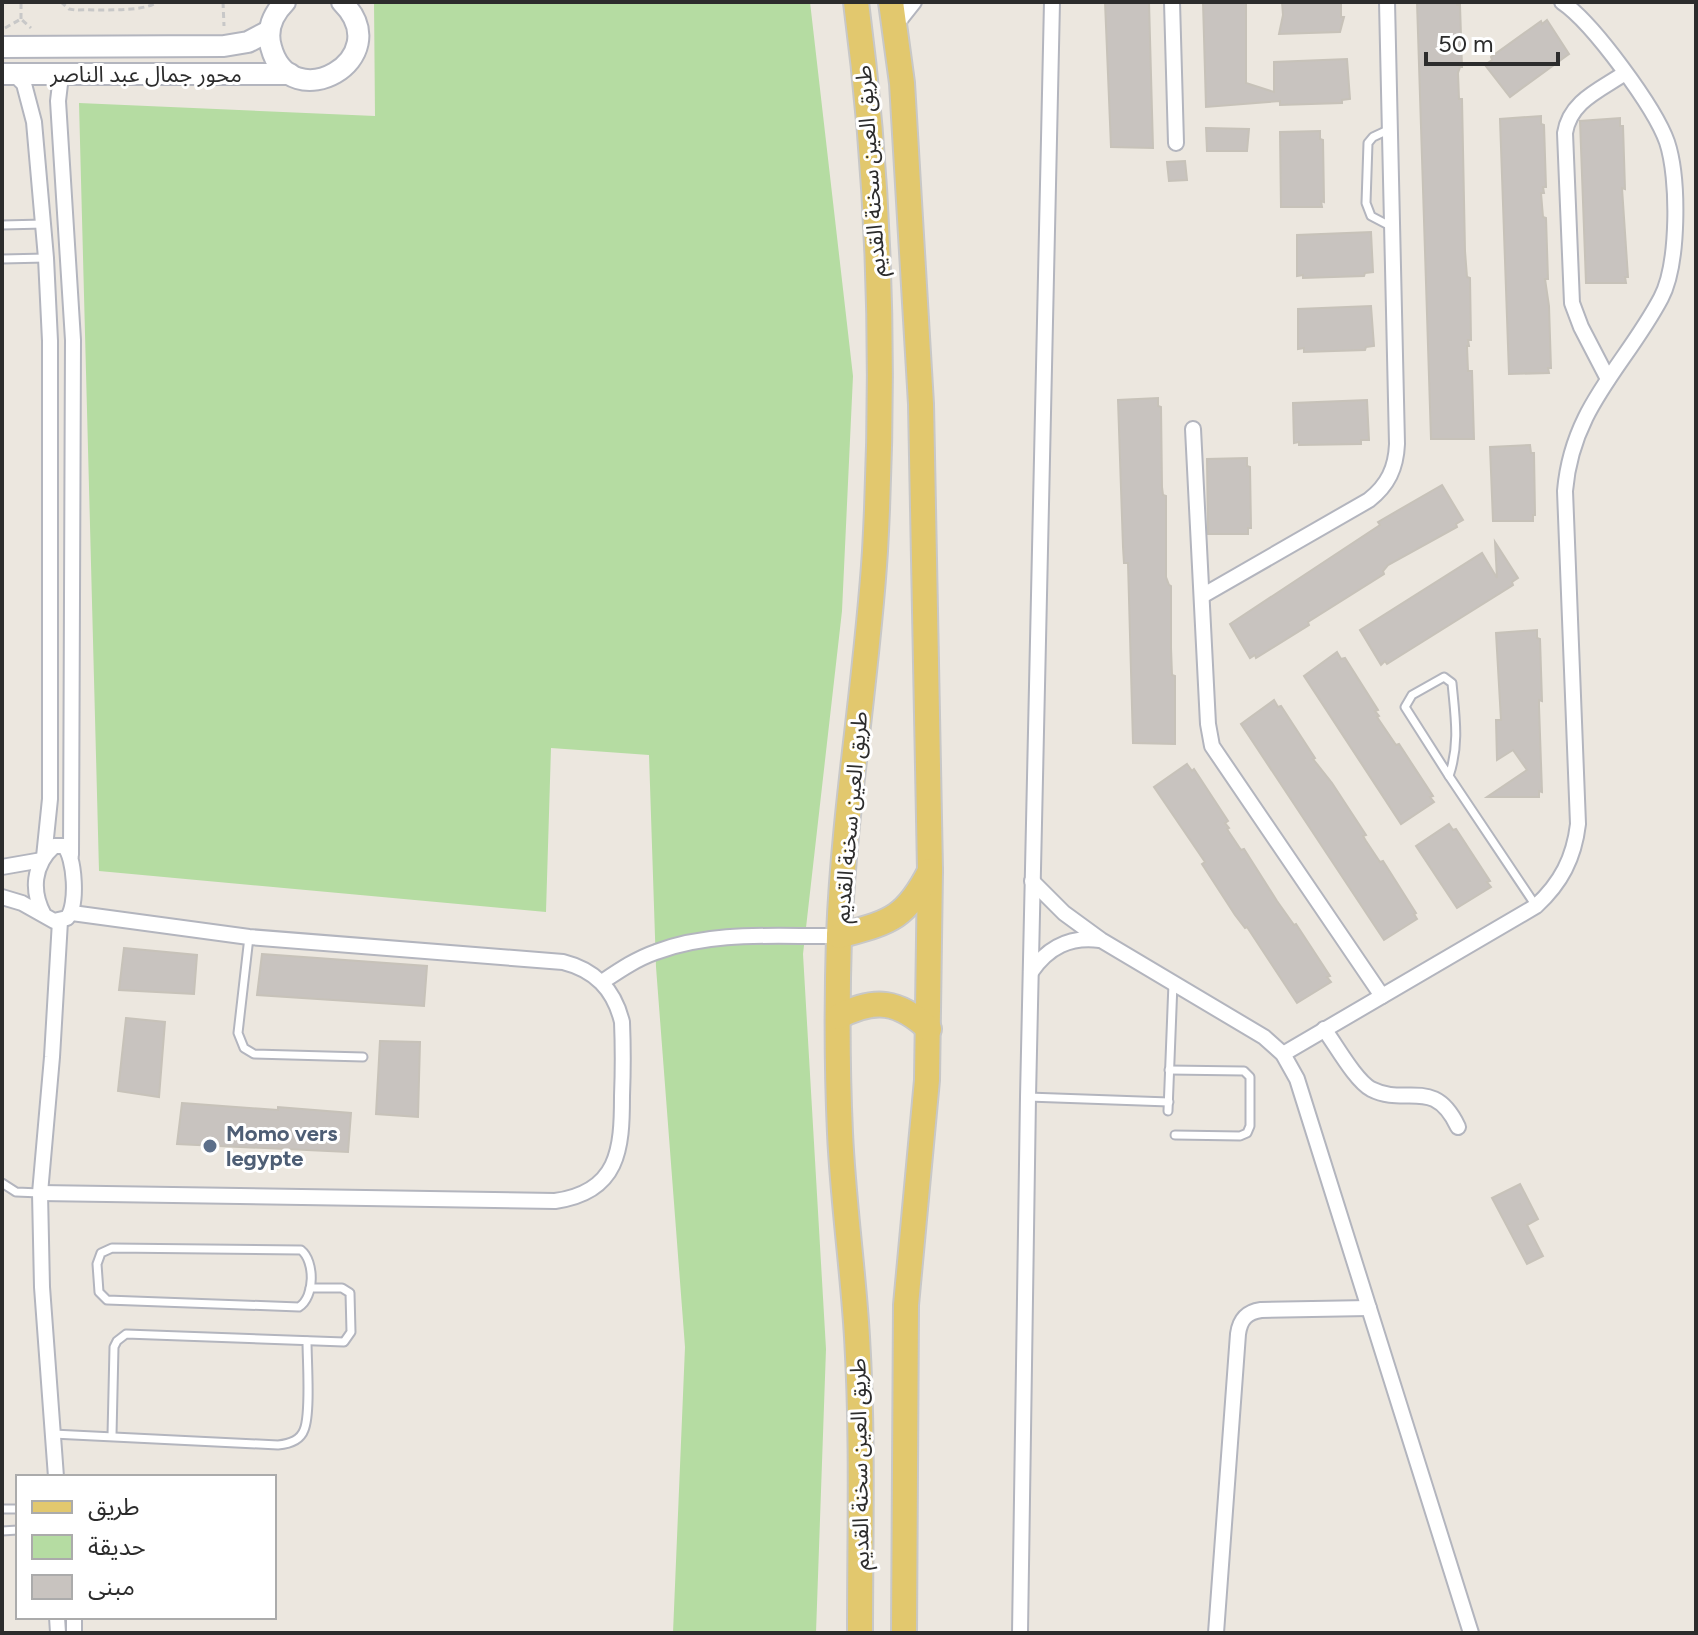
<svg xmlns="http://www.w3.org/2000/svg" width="1698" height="1635" viewBox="0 0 1698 1635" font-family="Figtree,'Noto Sans Arabic',sans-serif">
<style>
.green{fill:#b5dca2}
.building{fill:#c8c3bf;stroke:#c7c2b9;stroke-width:2}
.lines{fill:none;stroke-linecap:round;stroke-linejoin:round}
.lane-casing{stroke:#b3b5be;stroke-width:11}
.street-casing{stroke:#b3b5be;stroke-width:18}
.secondary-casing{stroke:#b3b5be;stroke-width:24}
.primary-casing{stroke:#c8c8c8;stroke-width:28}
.path{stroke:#c8c8c8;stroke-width:3;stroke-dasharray:6 4;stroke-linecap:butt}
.lane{stroke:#fff;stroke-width:7}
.street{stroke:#fff;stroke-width:14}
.secondary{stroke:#fff;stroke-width:20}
.primary{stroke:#e2c86e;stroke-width:24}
.service-dot{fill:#5c6f8a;stroke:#fff;stroke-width:3}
.labels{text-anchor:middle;stroke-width:6;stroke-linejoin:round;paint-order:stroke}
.street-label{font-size:22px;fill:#2c2c2c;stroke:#fff}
.service-label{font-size:22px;font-weight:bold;fill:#4e5e75;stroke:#fff;text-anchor:start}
</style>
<rect width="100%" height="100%" fill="#ece7df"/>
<path class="green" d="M374,2H810L853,376L842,611L803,954L826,1349L816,1633H673L685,1347L656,967L649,755L551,748L546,912L99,871L79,103L375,116Z"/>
<g class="building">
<path d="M1105,2H1149L1153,148L1111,147Z"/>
<path d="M1203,2H1246V83L1274,92V62L1347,59L1350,99L1342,100V103L1280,105V101L1206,107Z"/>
<path d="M1282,2H1341V17H1344L1340,32L1279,34L1283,15Z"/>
<path d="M1417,2H1457V5H1460L1462,67H1460L1458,73L1459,99H1462L1465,251L1467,277L1470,278L1471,340H1468L1469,346H1467L1468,371H1472L1474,439H1431Z"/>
<path d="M1547,20L1569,54L1510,97L1485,65L1492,60L1491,57L1541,21L1542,24Z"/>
<path d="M1541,116V124L1544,125L1546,187H1543L1544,193H1541L1543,217L1546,218L1548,279H1545L1549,306L1551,368H1548L1549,373L1509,374L1500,119Z"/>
<path d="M1620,118V126H1623L1625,189L1622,188L1628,277H1625L1626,283H1586L1580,121Z"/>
<path d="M1206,128L1249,129L1247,151H1207Z"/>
<path d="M1320,131V139L1323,140L1324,202L1321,201L1322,207H1281L1280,132Z"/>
<path d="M1185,161L1187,180L1169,181L1167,162Z"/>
<path d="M1371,232L1373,272L1365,273L1364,276L1303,278V275L1297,276V235Z"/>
<path d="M1371,306L1374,346L1366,347L1365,350L1304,352V348L1298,349V309Z"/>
<path d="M1158,398V406L1161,407L1162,487L1163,495L1166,496V577L1169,585L1171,586V648L1172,675L1175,676V744L1133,743L1128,563H1124L1123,547L1118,400Z"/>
<path d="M1367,400L1369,440H1361V444L1299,445V442L1294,443L1293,403Z"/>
<path d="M1530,445L1531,453H1534L1535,515H1533V521H1493L1490,447Z"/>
<path d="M1247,458V466L1250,467L1251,528H1248V534H1208L1207,459Z"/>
<path d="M1442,485L1463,520L1456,524L1457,527L1388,565L1383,571L1384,574L1308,622L1309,625L1256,658L1255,655L1250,658L1230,624L1380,525L1378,522Z"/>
<path d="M1495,542L1518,578L1512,582L1513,585L1387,664L1385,661L1381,665L1360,630L1482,553L1497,578Z"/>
<path d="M1537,630V638L1540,639L1542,701L1539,700V706L1542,792L1539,791V797H1487L1527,770L1513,750L1497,760L1496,720H1501L1496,633Z"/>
<path d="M1337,652L1341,659L1345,658L1378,710L1375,711L1379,716L1377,717L1396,745L1399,744L1433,796L1430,797L1434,802L1401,824L1304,676Z"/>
<path d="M1274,700L1278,707L1281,706L1315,758L1313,759L1332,783L1366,835L1363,836L1366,841L1380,862L1383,861L1416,913L1414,914L1417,919L1384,940L1241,724Z"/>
<path d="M1187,764L1192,771L1194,769L1228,821L1225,823L1229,828L1227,829L1241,850L1244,849L1277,901L1294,925L1296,924L1330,976L1327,977L1331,982L1297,1003L1247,927L1245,928L1235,915L1202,864L1205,862L1154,787Z"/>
<path d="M1449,824L1453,830L1456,829L1490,881L1487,882L1491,887L1457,908L1416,846Z"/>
<path d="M124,948L197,955L194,994L119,990Z"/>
<path d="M262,954L427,966L424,1006L257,995Z"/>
<path d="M126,1018L165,1022L159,1097L118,1091Z"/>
<path d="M380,1041L420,1042L418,1117L376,1114Z"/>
<path d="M182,1103L278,1110V1107L351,1113L348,1152L177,1144Z"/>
<path d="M1520,1184L1538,1219L1527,1225L1543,1256L1527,1264L1492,1198Z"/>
</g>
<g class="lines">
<defs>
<g id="lane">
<path d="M1388,130L1373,137L1368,143L1366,203L1371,216L1392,227"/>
<path d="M2,225L44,224"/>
<path d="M2,259L46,258"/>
<path d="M1444,677L1452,683C1455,716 1460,744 1449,776L1405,707L1412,695Z"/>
<path d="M1449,776L1536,906"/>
<path d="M249,937L238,1033L244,1048L254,1054L363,1057"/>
<path d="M1169,1070L1244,1071L1250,1077V1126L1247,1133L1240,1136L1175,1135"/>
<path d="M1028,1097L1169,1102"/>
<path d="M1168,1111L1173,983"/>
<path d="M2,1183L16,1192L40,1193"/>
<path d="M112,1248L301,1250C315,1261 315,1297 299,1307L107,1300L99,1292L97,1264L101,1253Z"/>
<path d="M53,1434L278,1445C289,1444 300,1441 304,1430C311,1414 307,1361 307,1341"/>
<path d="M112,1435L114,1347L117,1341L126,1334L344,1342L351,1332L350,1293L342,1288H310"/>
<path d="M2,1509H18"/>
<path d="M2,1531L18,1530"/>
</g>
<g id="street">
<path d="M1172,2L1176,143"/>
<path d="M895,26L914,2"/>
<path d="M14,74L24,84L34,122L46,258L50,341V799L44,857"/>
<path d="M64,75L60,84L58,101L73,340L71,855"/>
<path d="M1608,379L1581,327L1572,303L1565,133C1570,101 1600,90 1625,73"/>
<path d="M1193,429L1208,724L1212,746L1382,996"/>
<path d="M1202,596L1369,500C1388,485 1396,468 1397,444L1387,2"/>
<path d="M2,867L42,860"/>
<path d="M1032,881L1064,913L1101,940L1264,1037L1283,1054L1297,1079L1471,1633"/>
<path d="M2,897L22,903L54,921L67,918C78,906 75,857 64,846H54C33,865 31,891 44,915"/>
<path d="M1031,972C1048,947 1070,936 1100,940"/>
<path d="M602,982C620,970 636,959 656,952C713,930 780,937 839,936"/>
<path d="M1324,1029C1336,1045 1355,1080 1371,1089C1406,1107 1434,1076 1458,1127"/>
<path d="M1283,1054L1536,906C1561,883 1574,858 1578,824L1565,491C1572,407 1625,366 1661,298C1679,264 1679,178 1667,142C1655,108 1593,23 1562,2"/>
<path d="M40,1193L555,1201C619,1192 622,1149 622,1096C623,1071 623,1046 622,1022C614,989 595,970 563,962L249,937L72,913"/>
<path d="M56,1477L42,1287L40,1193L52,1057L60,921"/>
<path d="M57,1617L58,1633"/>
<path d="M74,1617V1633"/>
<path d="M1020,1633L1028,1097L1052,2"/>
<path d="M1216,1633L1238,1334C1240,1319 1247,1312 1261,1310L1369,1308"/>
</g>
<g id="secondary">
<path d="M285,2C273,14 266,30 271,47C290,119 399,59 342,2"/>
<path d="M2,47L224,46L248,42L269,31"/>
<path d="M2,74H290"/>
</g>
<g id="primary">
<path d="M856,2C880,184 885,368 875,551C867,680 844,807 839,936C837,1001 837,1067 840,1133C843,1201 853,1269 857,1337C863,1436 860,1534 860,1633"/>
<path d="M891,2L902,83L921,404L930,870L927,1080L906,1305L904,1633"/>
<path d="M839,936C889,922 905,920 930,871"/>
<path d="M838,1017C875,997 899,1001 929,1029"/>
</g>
</defs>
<use href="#lane" class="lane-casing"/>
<use href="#street" class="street-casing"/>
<use href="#secondary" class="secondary-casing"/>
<use href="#primary" class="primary-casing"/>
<g class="path">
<path d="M61,2L69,9L75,10C94,9 143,13 157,2"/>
<path d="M223,2L224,26"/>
<path d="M21,19V2"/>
<path d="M5,28L21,19L31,28"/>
</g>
<use href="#lane" class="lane"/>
<use href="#street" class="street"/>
<use href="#secondary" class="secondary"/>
<use href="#primary" class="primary"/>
</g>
<circle class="service-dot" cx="210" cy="1146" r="8"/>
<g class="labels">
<g class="street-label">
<text x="146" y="82">محور جمال عبد الناصر</text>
<text transform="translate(870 171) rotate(-94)" y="8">طريق العين سخنة القديم</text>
<text transform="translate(850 817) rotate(-85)" y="8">طريق العين سخنة القديم</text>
<text transform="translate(859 1464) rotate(-91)" y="8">طريق العين سخنة القديم</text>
</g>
<g class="service-label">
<text x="226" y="1141">Momo vers<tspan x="226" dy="25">legypte</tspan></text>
</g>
</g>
<rect width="1698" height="1635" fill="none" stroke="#2c2c2c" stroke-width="8"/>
<rect x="16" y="1475" width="260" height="144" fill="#ffffff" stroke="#ababab" stroke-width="2"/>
<rect x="32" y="1501" width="40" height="12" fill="#e2c86e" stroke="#ababab" stroke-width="2"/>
<text x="88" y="1515" font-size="24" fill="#2c2c2c">طريق</text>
<rect x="32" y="1535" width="40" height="24" fill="#b5dca2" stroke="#ababab" stroke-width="2"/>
<text x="88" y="1555" font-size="24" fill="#2c2c2c">حديقة</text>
<rect x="32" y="1575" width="40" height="24" fill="#c8c3bf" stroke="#ababab" stroke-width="2"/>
<text x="88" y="1595" font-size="24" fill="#2c2c2c">مبنى</text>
<path d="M1426 52v12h132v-12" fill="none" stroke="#2c2c2c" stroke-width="4"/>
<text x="1438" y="52" font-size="24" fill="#2c2c2c" stroke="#ffffff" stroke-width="6" paint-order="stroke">50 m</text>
</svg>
